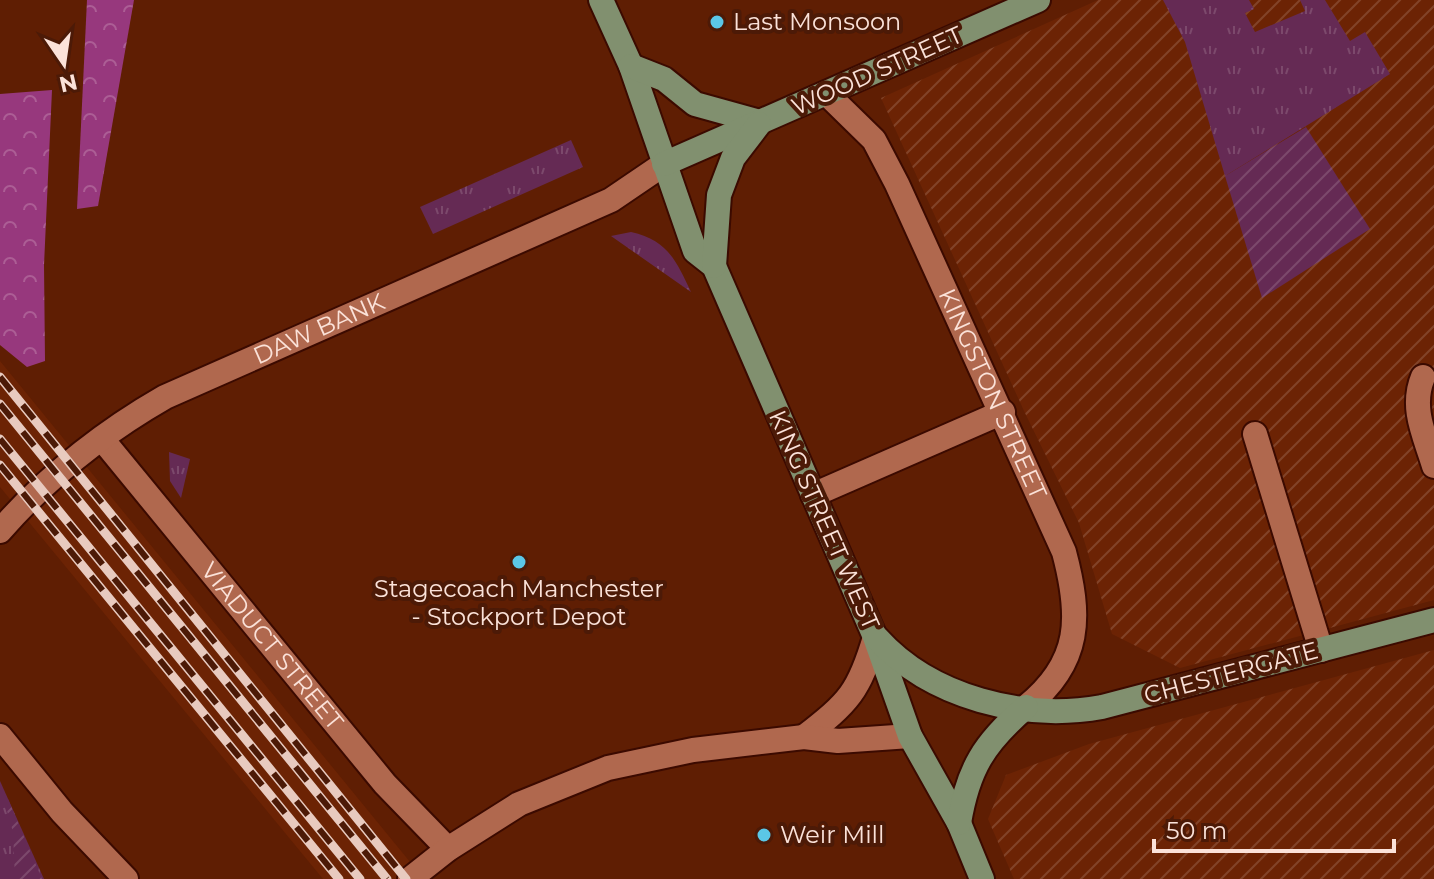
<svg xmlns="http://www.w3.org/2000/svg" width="1434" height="879" viewBox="0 0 1434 879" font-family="Montserrat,sans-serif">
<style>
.built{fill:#6c2304}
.industrial{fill:url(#industrial-furrows)}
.grass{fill:url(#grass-tufts)}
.forest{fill:url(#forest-crowns)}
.garden{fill:url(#garden-furrows)}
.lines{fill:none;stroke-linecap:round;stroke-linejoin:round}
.minor-casing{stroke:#3b0a00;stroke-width:28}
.major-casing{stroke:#3b0a00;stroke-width:28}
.minor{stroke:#b0684e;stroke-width:24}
.major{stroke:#81906f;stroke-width:24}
.rail-casing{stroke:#e8cabf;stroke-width:9}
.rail{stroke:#4c1a07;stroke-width:6;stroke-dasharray:18;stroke-linecap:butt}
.poi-dot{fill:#5bc7e7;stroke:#4c1a07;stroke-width:3}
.labels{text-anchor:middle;stroke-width:8;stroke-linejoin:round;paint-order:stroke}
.poi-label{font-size:24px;fill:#fbe2d9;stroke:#4c1a07;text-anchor:start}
.street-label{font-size:24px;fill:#fbe2d9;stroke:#4c1a07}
</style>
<defs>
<pattern id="industrial-furrows" width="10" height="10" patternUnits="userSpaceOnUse" patternTransform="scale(2)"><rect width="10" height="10" fill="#6c2304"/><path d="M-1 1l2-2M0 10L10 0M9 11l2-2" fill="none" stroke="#824328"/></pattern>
<pattern id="grass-tufts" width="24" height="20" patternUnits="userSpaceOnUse" patternTransform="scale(2)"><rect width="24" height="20" fill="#652a54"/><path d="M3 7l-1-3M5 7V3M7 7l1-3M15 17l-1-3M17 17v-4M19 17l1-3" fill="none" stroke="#7c496c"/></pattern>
<pattern id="forest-crowns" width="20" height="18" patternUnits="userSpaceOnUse" patternTransform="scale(2)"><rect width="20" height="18" fill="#97387d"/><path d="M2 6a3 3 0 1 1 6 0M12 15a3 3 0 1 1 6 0" fill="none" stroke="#ac5e95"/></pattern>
<pattern id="garden-furrows" width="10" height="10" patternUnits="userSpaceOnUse" patternTransform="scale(2)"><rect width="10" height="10" fill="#652a54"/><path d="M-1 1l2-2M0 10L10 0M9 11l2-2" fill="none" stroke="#7c496c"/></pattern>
</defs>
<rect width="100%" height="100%" fill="#5f1e03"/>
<path class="built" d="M0,361L424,879H323L0,487Z"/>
<g class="industrial">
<path d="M1098,0H1434V600L1180,668L1112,634L1079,523L1025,413L881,98Z"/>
<path d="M1434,650V879H1014L988,819L1006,775L1089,744Z"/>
</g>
<g class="grass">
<path d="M1163,0H1249L1254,9L1245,13L1255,32L1305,11L1300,0H1325L1350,41L1365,32L1390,74L1225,176L1185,42Z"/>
<path d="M571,140L583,167L433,234L420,207Z"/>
<path d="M631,232C667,240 676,260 691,292L611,236Z"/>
<path d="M169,452L190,459L181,498L170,481Z"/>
<path d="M0,781L44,879H0Z"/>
</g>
<g class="forest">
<path d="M87,0H134L98,206L77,209Z"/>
<path d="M52,90L44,265L45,361L27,367L0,345V94Z"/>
</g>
<g class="garden">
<path d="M1306,127L1370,229L1262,298L1225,176Z"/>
<path d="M8,799L42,879H15L13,832L4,800Z"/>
</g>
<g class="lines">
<defs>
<g id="minor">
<path id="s1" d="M827,94L874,140L897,184L1064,552C1081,616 1082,662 1026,707"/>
<path d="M1423,377C1410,408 1425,436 1434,466"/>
<path d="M1255,434L1321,650"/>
<path id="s2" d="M102,439L385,784L448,849"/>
<path d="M813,495L1003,412"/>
<path id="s3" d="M0,531C46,478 104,432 165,397L611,200L664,164"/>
<path d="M0,736L62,812L126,879"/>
<path d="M804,737C849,702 859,692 875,637"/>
<path d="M410,879L448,849L519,804L608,768L693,750L804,737L838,741L910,736"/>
</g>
<g id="major">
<path d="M601,0L631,66L695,251L714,266L875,637L910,736L959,823L982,879"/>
<path d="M631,66L664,79L695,104L760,122"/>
<path d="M664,164L1038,0"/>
<path d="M714,266L719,195L733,158L759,124"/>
<path d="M877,638C931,698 1024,721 1102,707L1434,620"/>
<path d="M959,823C968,769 984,743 1026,707"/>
</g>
</defs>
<use href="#minor" class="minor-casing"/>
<use href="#major" class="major-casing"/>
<use href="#minor" class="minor"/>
<use href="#major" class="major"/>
<defs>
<g id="rail">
<path d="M0,377L406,879"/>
<path d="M0,404L387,879"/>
<path d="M0,439L360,879"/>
<path d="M0,465L339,879"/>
</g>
</defs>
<use href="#rail" class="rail-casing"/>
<use href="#rail" class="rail"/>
</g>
<g class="poi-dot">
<circle cx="717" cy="22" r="8"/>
<circle cx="519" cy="562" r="8"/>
<circle cx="764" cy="835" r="8"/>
</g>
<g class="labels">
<g class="poi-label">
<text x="733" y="30">Last Monsoon</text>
<text x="519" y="597" text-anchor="middle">Stagecoach Manchester<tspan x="519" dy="28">- Stockport Depot</tspan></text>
<text x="780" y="843">Weir Mill</text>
</g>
<g class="street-label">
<text transform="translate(877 71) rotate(-24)" y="8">WOOD STREET</text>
<text dy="8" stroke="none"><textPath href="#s3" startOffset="382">DAW BANK</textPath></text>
<text dy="8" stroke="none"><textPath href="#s1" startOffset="346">KINGSTON STREET</textPath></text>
<text transform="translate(824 520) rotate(66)" y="8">KING STREET WEST</text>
<text dy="8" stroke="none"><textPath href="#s2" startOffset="268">VIADUCT STREET</textPath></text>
<text transform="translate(1231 673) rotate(-15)" y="8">CHESTERGATE</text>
</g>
</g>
<g transform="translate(64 64) rotate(167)" stroke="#4c1a07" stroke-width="6" paint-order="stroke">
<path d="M0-6L14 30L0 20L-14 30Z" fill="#fbe2d9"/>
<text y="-12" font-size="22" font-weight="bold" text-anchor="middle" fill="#fbe2d9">N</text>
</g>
<path d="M1154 839v12h240v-12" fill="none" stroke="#fbe2d9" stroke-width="4"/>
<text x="1166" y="839" font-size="24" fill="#fbe2d9" stroke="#4c1a07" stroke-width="6" paint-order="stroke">50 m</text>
</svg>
